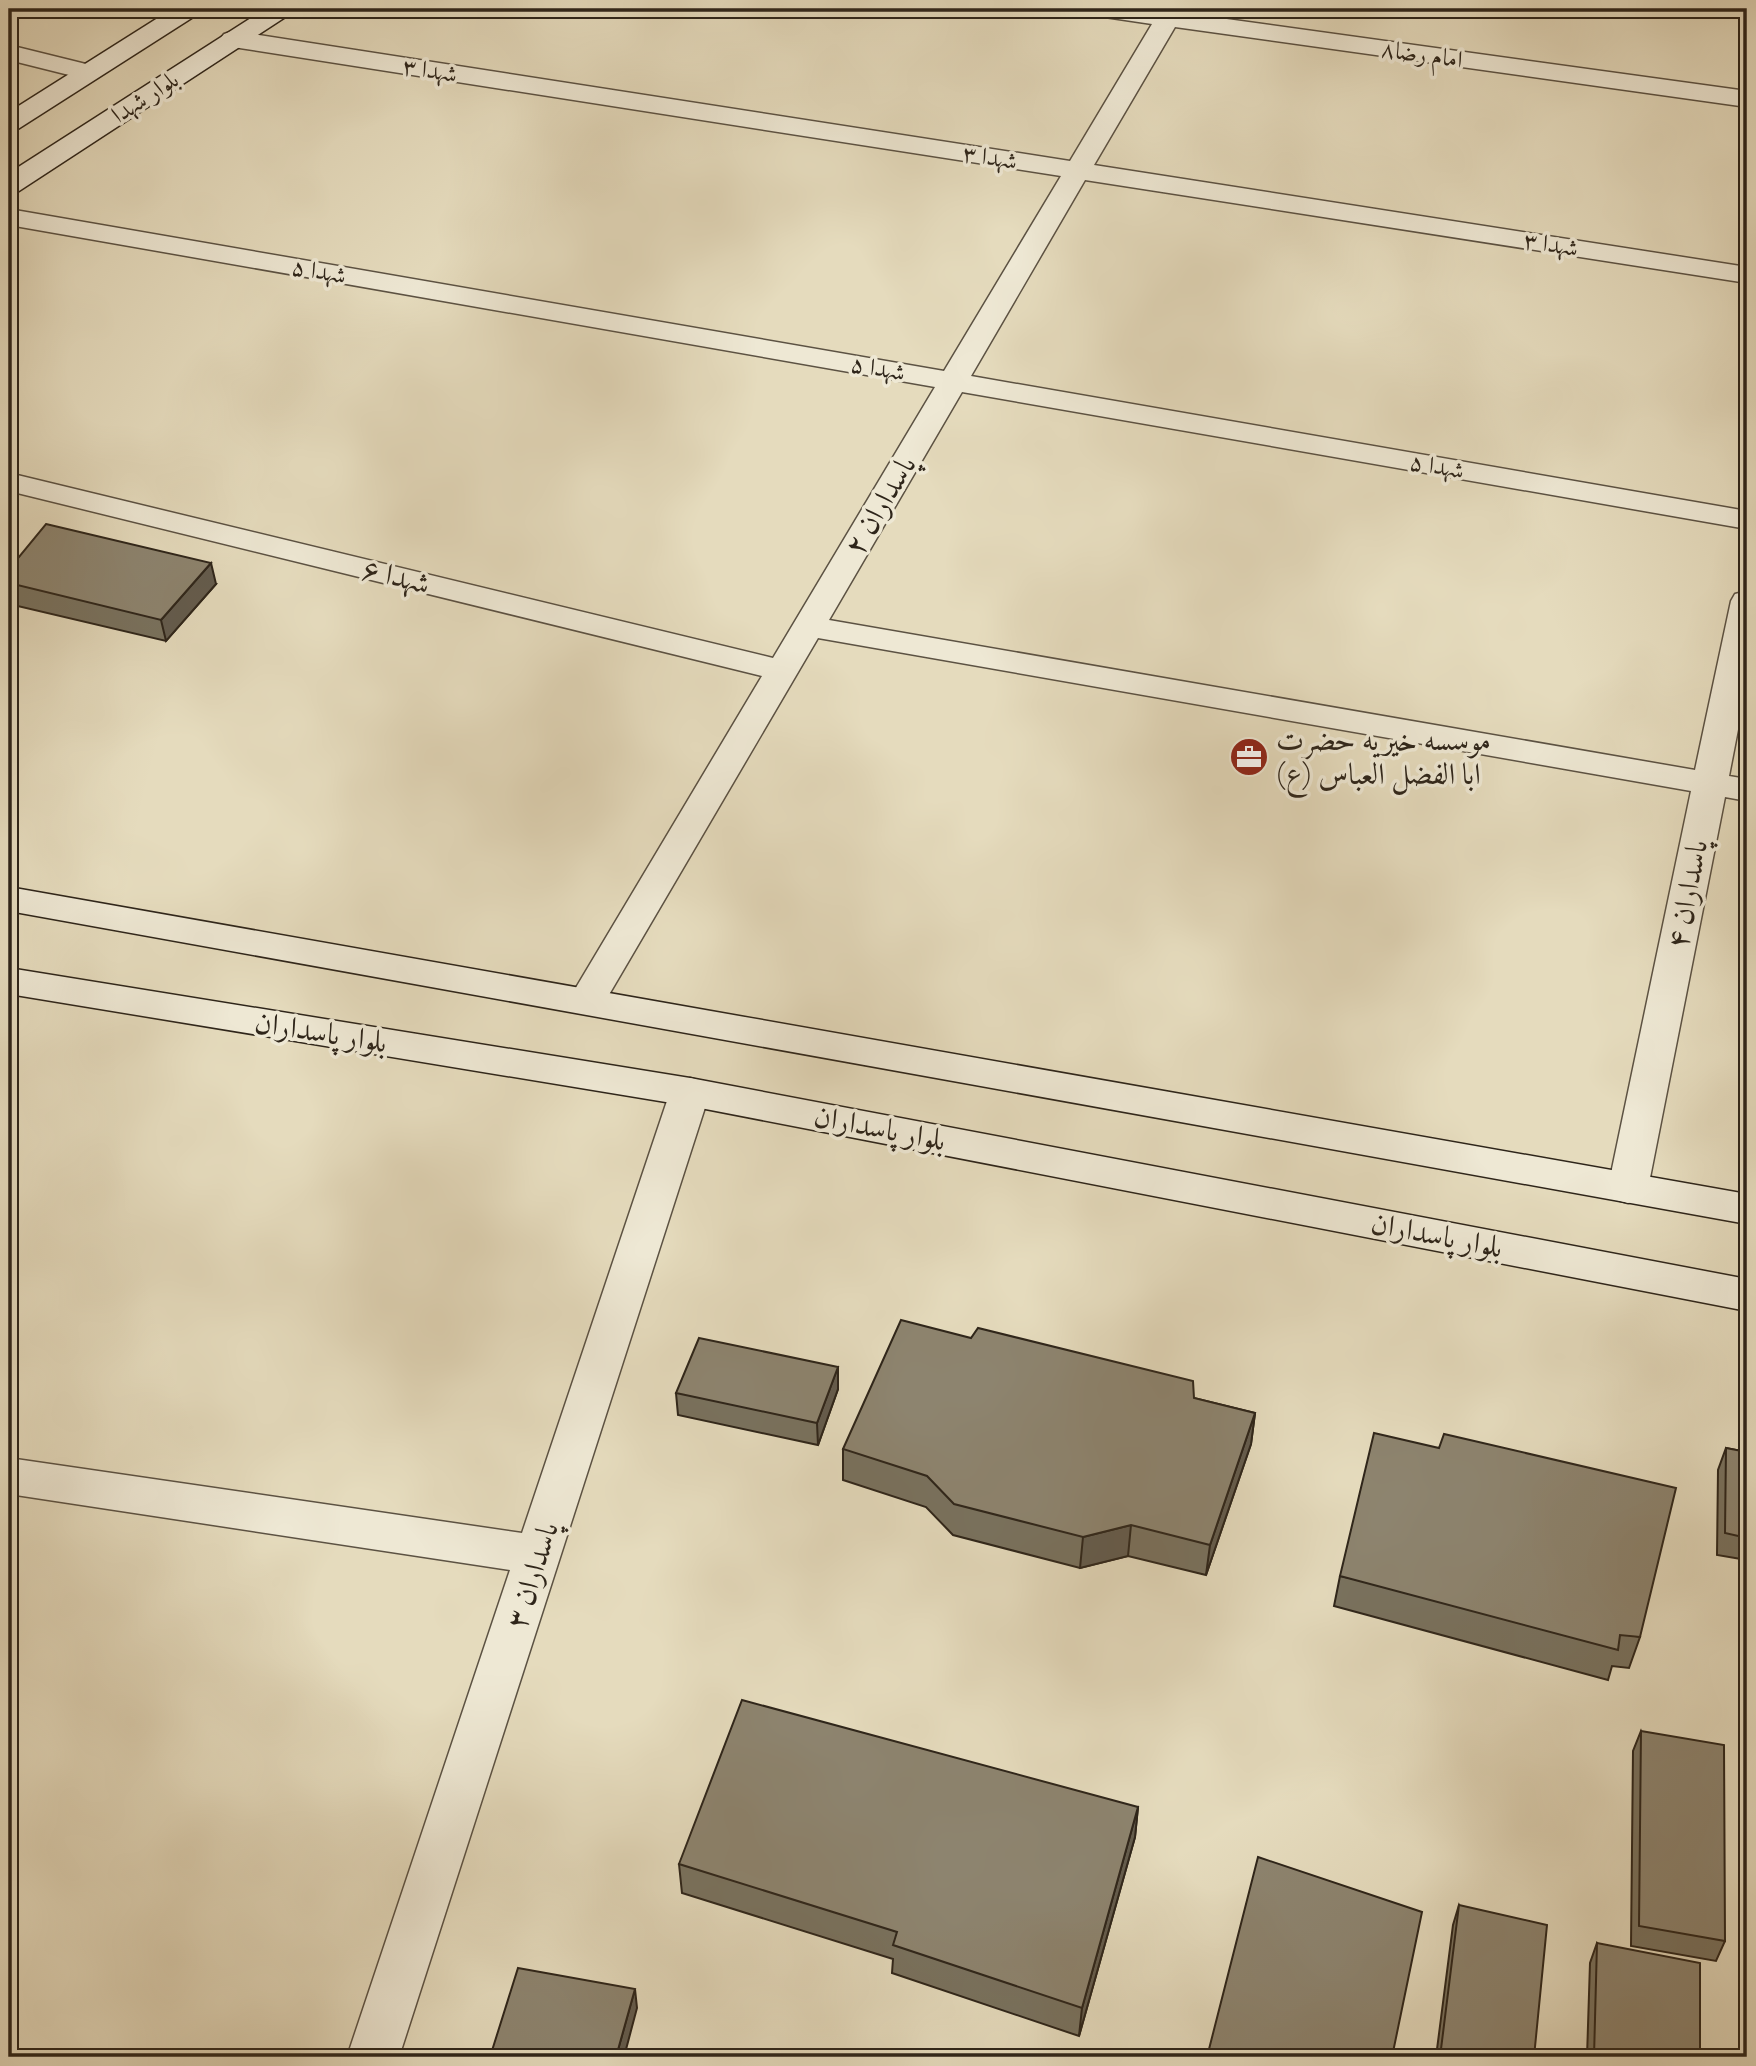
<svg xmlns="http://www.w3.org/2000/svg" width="1756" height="2066" viewBox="0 0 1756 2066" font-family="'Sorts Mill Goudy',Amiri,serif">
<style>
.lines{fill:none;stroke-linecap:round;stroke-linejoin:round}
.street-casing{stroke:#5c5243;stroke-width:3}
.secondary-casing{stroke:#2e251a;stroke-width:3}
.street{fill:#eee8d4;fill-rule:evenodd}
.secondary{fill:#eee8d4;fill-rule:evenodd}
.wall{fill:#79725f;stroke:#2e251a;stroke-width:2}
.shaded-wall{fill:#635c4e;stroke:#2e251a;stroke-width:2}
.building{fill:#8d846f;stroke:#2e251a;stroke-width:2}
.labels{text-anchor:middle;stroke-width:7;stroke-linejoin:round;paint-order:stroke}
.far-street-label{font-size:24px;fill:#2e251a;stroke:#eee8d4}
.street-label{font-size:30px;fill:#2e251a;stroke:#eee8d4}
.poi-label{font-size:30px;fill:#2e251a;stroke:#eee8d4;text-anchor:start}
</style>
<rect width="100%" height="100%" fill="#e5dbbd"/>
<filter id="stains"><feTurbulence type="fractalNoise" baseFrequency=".00286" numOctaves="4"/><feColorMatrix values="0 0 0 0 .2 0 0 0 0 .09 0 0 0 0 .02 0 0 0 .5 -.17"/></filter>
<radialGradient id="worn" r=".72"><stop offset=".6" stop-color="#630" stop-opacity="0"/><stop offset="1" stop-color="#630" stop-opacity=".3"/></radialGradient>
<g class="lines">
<defs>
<g id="street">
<path d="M1086,9H1185L1183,13L1747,91V107L1175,27L1094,165L1747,267V283L1085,180L971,376L1747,511V529L962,392L829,620L1695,770L1731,601L1735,594L1747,591V683L1729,776L1747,779V801L1725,797L1648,1188L1642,1199L1628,1203L1614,1199L1608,1188L1691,791L818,638L600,1010L587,1014L574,1010L568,1001L762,676L9,491V473L773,658L935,387L9,225V209L944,371L1061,176L233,47L224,44L220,39L224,34L233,31L1070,161L1152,24L1098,16L1089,14Z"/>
<path d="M9,45L98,67L102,72L98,77L89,80L9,60Z"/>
<path d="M690,1078L704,1082L710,1092L399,2057H347L510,1570L9,1494V1458L522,1533L670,1092L676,1082Z"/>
</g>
<g id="secondary">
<path d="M172,9H201L198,14L18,129L9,131V112Z"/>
<path d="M265,9H293L290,14L19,191L9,193V173Z"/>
<path d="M9,887L1747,1194V1224L9,911Z"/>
<path d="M9,968L690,1078L1747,1279V1311L690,1106L9,994Z"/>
</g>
</defs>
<use href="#street" class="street-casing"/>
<use href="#secondary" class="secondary-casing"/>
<use href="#street" class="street"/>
<use href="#secondary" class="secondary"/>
</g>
<g class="wall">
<path d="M9,569L216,584L166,641L9,604Z"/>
<path d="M838,1367V1389L818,1445L678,1415L676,1393Z"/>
<path d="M1194,1398L1255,1413L1251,1444L1206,1575L1128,1556L1080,1568L953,1535L926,1507L843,1480V1449Z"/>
<path d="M1726,1448L1747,1452V1560L1717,1555L1718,1470Z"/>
<path d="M1340,1576L1640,1637L1629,1668L1612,1666L1608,1680L1334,1606Z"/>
<path d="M1641,1731L1725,1941L1716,1961L1631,1946L1633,1751Z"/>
<path d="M1138,1807L1135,1837L1079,2036L892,1973L893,1959L682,1893L679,1864Z"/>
<path d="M1459,1905L1534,2057H1436L1453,1925Z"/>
<path d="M1597,1943L1700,2057H1587L1590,1963Z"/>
</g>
<g class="shaded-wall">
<path d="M211,563L216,584L166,641L161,620Z"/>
<path d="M838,1367V1389L818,1445L817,1423Z"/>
<path d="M1255,1413L1251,1444L1206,1575L1210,1545Z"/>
<path d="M1131,1525L1128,1556L1080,1568L1083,1537Z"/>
<path d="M1138,1807L1135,1837L1079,2036L1082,2008Z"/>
<path d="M635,1989L637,2008L624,2057H616Z"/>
</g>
<g class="building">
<path d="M46,524L211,563L161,620L9,583V569Z"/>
<path d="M901,1320L971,1338L978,1328L1193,1381L1194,1398L1255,1413L1210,1545L1131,1525L1083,1537L954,1504L927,1476L843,1449Z"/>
<path d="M699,1338L838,1367L817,1423L676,1393Z"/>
<path d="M1374,1433L1439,1448L1444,1434L1676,1488L1640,1637L1620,1635L1618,1650L1340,1576Z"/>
<path d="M1726,1448L1747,1452V1538L1725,1533Z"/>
<path d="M742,1700L1138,1807L1082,2008L893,1945L897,1932L679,1864Z"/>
<path d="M1641,1731L1724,1745L1725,1941L1639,1926Z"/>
<path d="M1258,1857L1422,1912L1392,2057H1207Z"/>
<path d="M1459,1905L1547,1925L1534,2057H1440Z"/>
<path d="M1597,1943L1700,1963V2057H1594Z"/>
<path d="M518,1968L635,1989L616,2057H490Z"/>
</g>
<defs>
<symbol id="office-disc" viewBox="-11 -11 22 22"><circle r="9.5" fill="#8f2418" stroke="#eee8d4"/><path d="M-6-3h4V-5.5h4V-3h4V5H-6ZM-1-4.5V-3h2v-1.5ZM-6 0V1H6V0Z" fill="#fff"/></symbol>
</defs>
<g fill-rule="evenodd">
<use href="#office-disc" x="1227" y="735" width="44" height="44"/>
</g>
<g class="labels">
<g class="far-street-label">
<text transform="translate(1422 54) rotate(8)" y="8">امام رضا۸</text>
<text transform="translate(430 70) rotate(9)" y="8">شهدا ۳</text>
<text transform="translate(145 97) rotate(-33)" y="8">بلوار شهدا</text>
<text transform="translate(990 157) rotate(9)" y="8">شهدا ۳</text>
<text transform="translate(1551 244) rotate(9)" y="8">شهدا ۳</text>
<text transform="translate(319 271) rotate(10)" y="8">شهدا ۵</text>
<text transform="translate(878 368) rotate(10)" y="8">شهدا ۵</text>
<text transform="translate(1437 466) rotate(10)" y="8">شهدا ۵</text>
</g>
<g class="street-label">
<text transform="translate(880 505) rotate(-59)" y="10">پاسداران ۲</text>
<text transform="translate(396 576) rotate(14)" y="10">شهدا ۶</text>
<text transform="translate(1687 894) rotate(-79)" y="10">پاسداران ۴</text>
<text transform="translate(321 1032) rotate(9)" y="10">بلوار پاسداران</text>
<text transform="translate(880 1128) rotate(11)" y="10">بلوار پاسداران</text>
<text transform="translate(1437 1235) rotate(11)" y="10">بلوار پاسداران</text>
<text transform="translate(532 1575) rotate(-72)" y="10">پاسداران ۳</text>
</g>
<g class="poi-label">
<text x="1276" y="750">موسسه خیریه حضرت<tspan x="1276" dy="34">ابا الفضل العباس (ع)</tspan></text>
</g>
</g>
<rect width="1756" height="2066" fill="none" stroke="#e5dbbd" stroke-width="35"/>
<rect x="10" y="10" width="1735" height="2045" fill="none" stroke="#2e251a" stroke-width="3.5"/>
<rect x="18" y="18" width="1721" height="2031" fill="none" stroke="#2e251a" stroke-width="2"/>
<rect width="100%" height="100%" filter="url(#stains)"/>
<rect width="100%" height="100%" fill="url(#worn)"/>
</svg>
